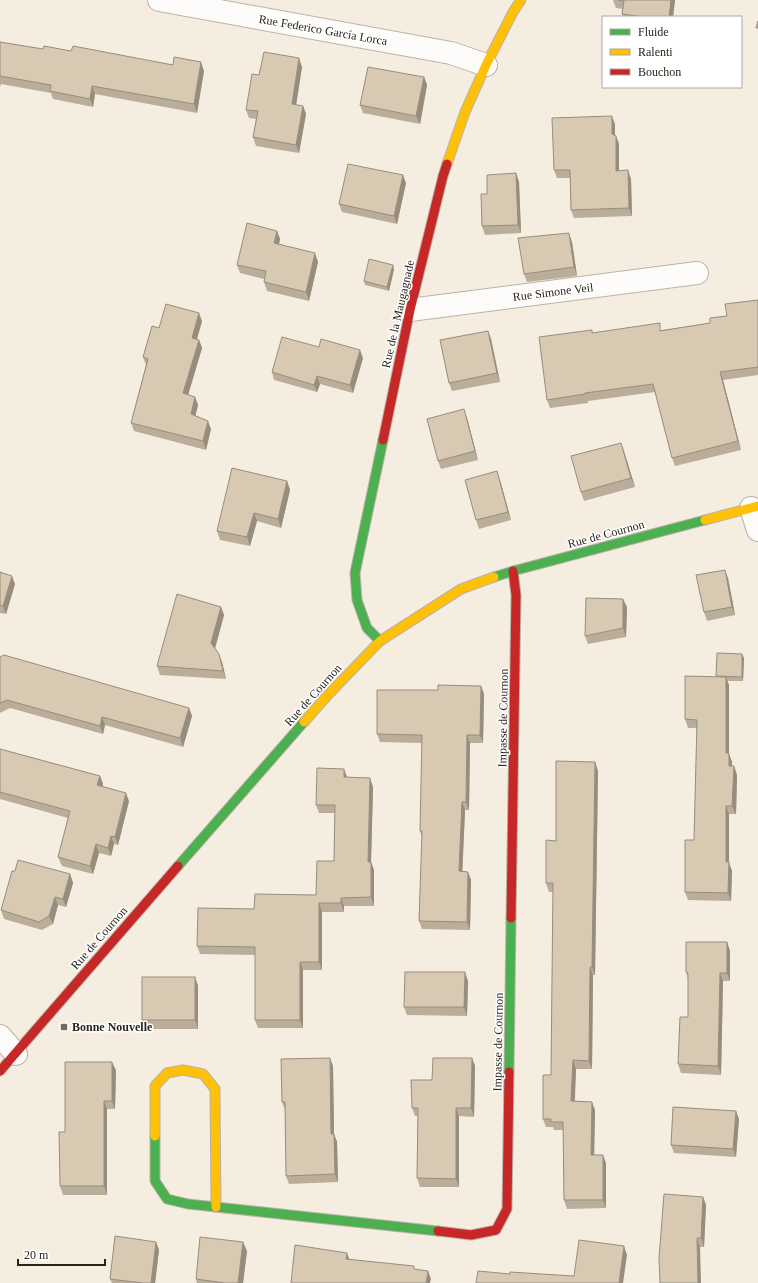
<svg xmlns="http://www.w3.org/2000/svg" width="758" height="1283" viewBox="0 0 758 1283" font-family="Georgia,serif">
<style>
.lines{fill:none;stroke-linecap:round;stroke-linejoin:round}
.street-casing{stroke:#bab2a8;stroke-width:24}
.fast-casing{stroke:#bab2a8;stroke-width:11}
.slow-casing{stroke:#bab2a8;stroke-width:11}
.jam-casing{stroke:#bab2a8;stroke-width:11}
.street{stroke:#fefcfa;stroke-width:22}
.fast{stroke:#4caf50;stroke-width:9}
.slow{stroke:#ffc107;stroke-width:9}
.jam{stroke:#c62828;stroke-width:9}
.wall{fill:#baad9a}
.shaded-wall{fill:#978d7d}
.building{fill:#d8c9b3;stroke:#978d7d}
.poi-dot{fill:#736a60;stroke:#fff;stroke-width:1.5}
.labels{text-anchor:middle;stroke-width:3;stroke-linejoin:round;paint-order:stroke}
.street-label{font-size:12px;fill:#2c241a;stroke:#fff}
.poi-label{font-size:12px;font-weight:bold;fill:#2c241a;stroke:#fff;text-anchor:start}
</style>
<rect width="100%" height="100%" fill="#f6ede1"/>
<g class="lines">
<defs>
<g id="street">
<path d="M159,0L451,53L486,65"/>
<path d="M410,310L697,273"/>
<path d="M751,508L758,530"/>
<path d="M0,1036L16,1054"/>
</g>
<g id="fast">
<path d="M494,577L513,571L705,520"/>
<path d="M380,641L367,628L357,600L355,573L383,440"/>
<path d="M178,866L304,722"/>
<path d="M509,1072L511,918"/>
<path d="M155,1136V1181L167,1199L188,1204L438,1231"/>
</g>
<g id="slow">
<path d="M447,164L465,112L486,65L513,12L521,0"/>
<path d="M705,520L758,506"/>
<path d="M304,722L327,696L380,641L461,589L494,577"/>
<path d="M155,1136V1086L167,1073L183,1070L203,1074L215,1089L216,1207"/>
</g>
<g id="jam">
<path d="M383,440L410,310L443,176L447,164"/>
<path d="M511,918L516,595L513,571"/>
<path d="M0,1071L178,866"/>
<path d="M438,1231L471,1235L496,1230L507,1209L509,1072"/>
</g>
</defs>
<use href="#street" class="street-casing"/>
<use href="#fast" class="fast-casing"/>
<use href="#slow" class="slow-casing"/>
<use href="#jam" class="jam-casing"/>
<use href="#street" class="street"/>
<use href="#fast" class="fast"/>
<use href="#slow" class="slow"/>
<use href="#jam" class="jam"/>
</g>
<g class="wall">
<path d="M613,0H675L673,17H623L622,14L623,9L616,8Z"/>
<path d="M0,42L43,49L71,51L173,65L204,71L197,113L95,94L93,107L53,99L51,93L1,84L0,87Z"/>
<path d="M302,67L296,105L303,106L306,114L299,153L256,146L253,137L256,119L249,118L246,110L259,75Z"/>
<path d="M424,77L427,85L420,124L363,113L360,105Z"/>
<path d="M615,124V135L616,136L619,144V171L631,179L632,216L574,218L571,210L570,178H557L554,170Z"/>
<path d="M516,173L519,182L521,233L485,235L482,226L487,194Z"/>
<path d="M406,183L397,224L342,212L339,204Z"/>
<path d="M277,231L280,239L279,245L318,262L309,301L267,291L264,282V279L240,273L237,265Z"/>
<path d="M572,242L577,276L527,282L524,274Z"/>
<path d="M394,269L389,291L365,285L364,281Z"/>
<path d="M758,300V375L723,380L741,450L675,466L672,458L655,392L588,401V403L550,408L547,400L593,333L662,330L710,323L727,316Z"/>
<path d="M202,321L197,339L199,340L202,348L188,395L195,397L198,405L195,415L211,429L206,450L134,431L131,423L146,365L143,357L159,328Z"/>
<path d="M488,331L491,339L500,382L452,391L449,383Z"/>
<path d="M319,347L363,358L353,393L320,384L317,392L274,380L272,372Z"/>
<path d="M467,418L478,460L441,469L438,461Z"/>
<path d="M621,443L635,487L584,501L581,492Z"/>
<path d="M500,480L511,520L479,529L476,520Z"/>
<path d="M287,481L290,490L281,528L257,521L250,546L220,540L217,531Z"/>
<path d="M0,572L15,584L6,614L0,613Z"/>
<path d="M728,578L735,615L707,621L704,612Z"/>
<path d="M221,607L224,615L215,648L222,662L226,679L160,675L157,666Z"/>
<path d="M627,607L626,637L588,644L585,636Z"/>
<path d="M0,657L189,708L192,716L183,747L105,725L103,734L10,708L0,713Z"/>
<path d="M744,658L743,681H727L729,685V754L732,762V766H734L737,775L736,814H729V863L732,871L731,901L688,900L685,892L694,840L697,728H688L685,719L717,677L716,676Z"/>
<path d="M481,686L484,694L483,743H470L469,810H465L462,871L468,872L471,880L470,930L422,929L419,921L422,837L420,831L422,743L380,742L377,734L438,690Z"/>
<path d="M0,749L100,776L103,784L102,786L129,801L118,845L114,844L111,856L99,853L93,874L62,866L58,857L68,818L0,799Z"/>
<path d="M595,762L598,771L595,975H593L592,1069H576L575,1101L595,1110L594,1155L606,1163V1208L567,1209L564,1200L563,1130H554L553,1127H546L543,1119L551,1075L553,892H549L546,883L556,841Z"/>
<path d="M347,777L373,787L371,862L374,870V906H344V912H322V970H303V1028H258L255,1020V955L200,954L197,946L254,909L316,895L334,861L335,813H319L316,805Z"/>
<path d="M70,874L73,883L66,907L58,905L53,924L42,930L4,919L1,910Z"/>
<path d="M727,942L730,951V981H723L721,1075L681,1073L678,1064L688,1017V979L686,972Z"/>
<path d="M195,977L198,986V1029H145L142,1020Z"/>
<path d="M468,981L467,1016L407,1015L404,1007Z"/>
<path d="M472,1058L475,1066L474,1117L459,1116V1187H420L417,1178L418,1116H415L412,1108L432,1080Z"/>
<path d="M333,1066L334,1134L337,1142L338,1182L289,1184L286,1176L285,1110L282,1102Z"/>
<path d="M116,1070L115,1109H107V1195H63L60,1186L65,1132Z"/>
<path d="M739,1119L736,1157L674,1153L671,1145Z"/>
<path d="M703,1197L706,1205L704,1247H700L660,1283Z"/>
<path d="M156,1242L159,1250L155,1283H112L110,1279Z"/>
<path d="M247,1251L243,1283H197L196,1279Z"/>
</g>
<g class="shaded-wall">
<path d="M671,0H675L673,17H669Z"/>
<path d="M299,58L302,67L295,112L292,104Z"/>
<path d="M201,62L204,71L197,113L194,104Z"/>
<path d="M424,77L427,85L420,124L416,116Z"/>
<path d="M92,86L95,94L93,107L90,99Z"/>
<path d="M303,106L306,114L299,153L296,145Z"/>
<path d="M612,116L615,124V142L612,134Z"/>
<path d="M616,136L619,144V179L616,171Z"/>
<path d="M628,170L631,179L632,216L629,208Z"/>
<path d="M516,173L519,182L521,233L518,225Z"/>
<path d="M403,175L406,183L397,224L394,216Z"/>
<path d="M277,231L280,239L277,252L274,243Z"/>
<path d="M569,233L572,242L577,276L574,267Z"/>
<path d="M315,253L318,262L309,301L306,292Z"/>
<path d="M393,265L394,269L389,291L387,287Z"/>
<path d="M199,313L202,321L195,346L192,338Z"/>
<path d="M488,331L491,339L500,382L497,373Z"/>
<path d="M199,340L202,348L186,402L183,393Z"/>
<path d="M360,350L363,358L353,393L350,385Z"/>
<path d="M720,372L723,380L741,450L738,441Z"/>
<path d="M317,376L320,384L317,392L314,385Z"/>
<path d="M195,397L198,405L194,422L191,414Z"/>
<path d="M464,409L467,418L478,460L475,451Z"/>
<path d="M208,421L211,429L206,450L203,441Z"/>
<path d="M621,443L624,451L635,487L631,478Z"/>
<path d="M497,471L500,480L511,520L508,512Z"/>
<path d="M287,481L290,490L281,528L278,519Z"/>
<path d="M254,513L257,521L250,546L247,537Z"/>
<path d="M725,570L728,578L735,615L732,607Z"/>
<path d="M12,576L15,584L6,614L3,606Z"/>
<path d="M623,599L627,607L626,637L623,628Z"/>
<path d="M221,607L224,615L214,652L211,643Z"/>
<path d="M219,654L222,662L226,679L223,671Z"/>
<path d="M742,654L744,658L743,681L742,677Z"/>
<path d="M726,677L729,685V754L732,762V774L729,766L726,753Z"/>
<path d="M481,686L484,694L483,743L480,735Z"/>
<path d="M189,708L192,716L183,747L180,738Z"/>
<path d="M102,717L105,725L103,734L100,726Z"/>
<path d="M467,735L470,743L469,810L466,802Z"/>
<path d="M595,762L598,771L595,975L592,967Z"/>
<path d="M734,766L737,775L736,814L732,806Z"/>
<path d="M344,769L347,777V785L344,777Z"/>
<path d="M100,776L103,784L101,793L97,785Z"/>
<path d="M370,778L373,787L371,862L374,870V906L371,897L368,862Z"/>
<path d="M126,793L129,801L118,845L115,837Z"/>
<path d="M462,802L465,810L462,880L459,871Z"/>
<path d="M726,806L729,814V863L732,871L731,901L728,893L726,862Z"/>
<path d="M111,836L114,844L111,856L108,848Z"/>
<path d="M96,844L99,853L93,874L90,866Z"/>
<path d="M468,872L471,880L470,930L467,922Z"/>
<path d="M70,874L73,883L66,907L63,899Z"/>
<path d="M55,897L58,905L53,924L49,916Z"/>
<path d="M341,898L344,906V912L341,903Z"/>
<path d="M319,903L322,912V970L319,962Z"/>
<path d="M727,942L730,951V981L727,973Z"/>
<path d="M300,962L303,970V1028L300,1020Z"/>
<path d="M590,967L593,975L592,1069L589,1061Z"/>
<path d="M465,972L468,981L467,1016L464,1007Z"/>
<path d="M720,973L723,981L721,1075L718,1066Z"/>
<path d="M195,977L198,986V1029L195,1020Z"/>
<path d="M330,1058L333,1066L334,1134L337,1142L338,1182L335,1174L331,1134Z"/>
<path d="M472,1058L475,1066L474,1117L471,1108Z"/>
<path d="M573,1060L576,1069L574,1109L571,1101Z"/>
<path d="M112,1062L116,1070L115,1109L112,1101Z"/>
<path d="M104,1101L107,1109V1195L104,1186Z"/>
<path d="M592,1102L595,1110L594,1163L591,1155Z"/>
<path d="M456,1108L459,1116V1187L456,1179Z"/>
<path d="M736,1111L739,1119L736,1157L733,1149Z"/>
<path d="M603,1155L606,1163V1208L603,1200Z"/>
<path d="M703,1197L706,1205L704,1247L701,1238Z"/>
<path d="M697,1238L700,1247L701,1283H698Z"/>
<path d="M156,1242L159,1250L155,1283H151Z"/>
<path d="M243,1242L247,1251L243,1283H238Z"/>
<path d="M624,1246L627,1255L623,1283H619Z"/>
<path d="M347,1253L350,1261L346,1259Z"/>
<path d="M428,1271L431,1279L430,1283H426Z"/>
</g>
<g class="building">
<path d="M618,0H671L669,17H645L622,14L624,1Z"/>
<path d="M758,21V28H756Z"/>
<path d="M0,42L43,49L44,46L71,51L73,46L173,65L174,57L201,62L194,104L92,86L90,99L50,91L51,85L0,76Z"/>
<path d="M264,52L299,58L292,104L303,106L296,145L253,137L258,111L246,110L252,74L259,75Z"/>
<path d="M368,67L424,77L416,116L360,105Z"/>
<path d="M612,116V134L616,136V171L628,170L629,208L571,210L570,170H554L552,118Z"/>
<path d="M348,164L403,175L394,216L339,204Z"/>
<path d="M516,173L518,225L482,226L481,194H487V175Z"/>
<path d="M247,223L277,231L274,243L315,253L306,292L264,282L266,271L237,265Z"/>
<path d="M569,233L574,267L524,274L518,238Z"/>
<path d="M369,259L393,265L387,287L364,281Z"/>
<path d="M758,300V367L720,372L738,441L672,458L653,384L585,393V394L547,400L539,337L592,330V333L660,323V331L710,323V318L727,316L725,304Z"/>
<path d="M166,304L199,313L192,338L199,340L183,393L195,397L191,414L208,421L203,441L131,423L148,359L143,357L152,326L159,328Z"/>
<path d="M488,331L497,373L449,383L440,340Z"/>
<path d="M282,337L319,347L321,339L360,350L350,385L317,376L314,385L272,372Z"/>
<path d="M464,409L475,451L438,461L427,419Z"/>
<path d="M621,443L631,478L581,492L571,456Z"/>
<path d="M232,468L287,481L278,519L254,513L247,537L217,531Z"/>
<path d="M497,471L508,512L476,520L465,480Z"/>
<path d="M725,570L732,607L704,612L696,575Z"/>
<path d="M0,572L12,576L3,606L0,605Z"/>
<path d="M177,594L221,607L211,643L219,654L223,671L157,666Z"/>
<path d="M586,598L623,599V628L585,636Z"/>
<path d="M717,653L742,654V677L716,676Z"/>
<path d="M4,655L189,708L180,738L102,717L100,726L7,700L0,703V657Z"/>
<path d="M685,676L726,677V753H729V766H734L732,806H726V862H729L728,893L685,892V840H694L697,720L685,719Z"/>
<path d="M438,685L481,686L480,735H467L466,802H462L459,871L468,872L467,922L419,921L422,831H420L422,735L377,734V690H438Z"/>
<path d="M0,749L100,776L97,785L126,793L115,837L111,836L108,848L96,844L90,866L58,857L70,811L0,792Z"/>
<path d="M556,761L595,762L592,967H590L589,1061L573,1060L571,1101L592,1102L591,1155H603V1200H564L563,1122H551V1119H543V1075H551L553,883H546V840L556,841Z"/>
<path d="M317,768L344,769V777L370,778L368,862H371V897L341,898V903H319V962H300V1020H255V947L197,946L198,908L254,909L255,894L316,895L317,861H334L335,805H316Z"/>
<path d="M18,860L70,874L63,899L55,897L49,916L39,922L1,910L12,871H15Z"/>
<path d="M686,942H727V973H720L718,1066L678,1064L680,1017H688V973L686,972Z"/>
<path d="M405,972H465L464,1007H404Z"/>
<rect x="142" y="977" width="53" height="43"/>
<path d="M330,1058L331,1134H334L335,1174L286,1176L285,1102H282L281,1059Z"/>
<path d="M433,1058H472L471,1108H456V1179L417,1178L418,1108H412L411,1080H432Z"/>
<path d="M65,1062H112V1101H104V1186H60L59,1132H65Z"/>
<path d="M673,1107L736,1111L733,1149L671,1145Z"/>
<path d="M664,1194L703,1197L701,1238H697L698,1283H660L659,1258Z"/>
<path d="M115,1236L156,1242L151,1283H143L110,1279Z"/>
<path d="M200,1237L243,1242L238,1283H225L196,1279Z"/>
<path d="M579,1240L624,1246L619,1283H476L478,1271L510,1274V1272L574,1276Z"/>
<path d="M295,1245L347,1253L346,1259L414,1266V1269L428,1271L426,1283H291Z"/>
</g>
<rect class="poi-dot" x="60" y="1023" width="8" height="8" rx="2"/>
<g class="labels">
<g class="street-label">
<text transform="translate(323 30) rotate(10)" y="4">Rue Federico García Lorca</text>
<text transform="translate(553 292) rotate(-7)" y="4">Rue Simone Veil</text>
<text transform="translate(398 314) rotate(-77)" y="4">Rue de la Maugagnade</text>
<text transform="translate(606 534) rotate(-15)" y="4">Rue de Cournon</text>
<text transform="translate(313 695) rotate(-48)" y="4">Rue de Cournon</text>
<text transform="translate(503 718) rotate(-89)" y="4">Impasse de Cournon</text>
<text transform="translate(99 938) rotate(-49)" y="4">Rue de Cournon</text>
<text transform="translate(498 1042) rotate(-89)" y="4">Impasse de Cournon</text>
</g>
<g class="poi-label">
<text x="72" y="1031">Bonne Nouvelle</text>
</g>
</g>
<rect x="602" y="16" width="140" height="72" fill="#ffffff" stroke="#aba7a3"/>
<rect x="610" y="29" width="20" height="6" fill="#4caf50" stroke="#aba7a3"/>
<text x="638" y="36" font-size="12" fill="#2c241a">Fluide</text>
<rect x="610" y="49" width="20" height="6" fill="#ffc107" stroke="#aba7a3"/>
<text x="638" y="56" font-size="12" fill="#2c241a">Ralenti</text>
<rect x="610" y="69" width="20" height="6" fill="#c62828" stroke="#aba7a3"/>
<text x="638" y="76" font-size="12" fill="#2c241a">Bouchon</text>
<path d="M18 1259v6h87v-6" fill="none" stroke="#2c241a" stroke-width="2"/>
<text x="24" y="1259" font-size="12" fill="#2c241a" stroke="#ffffff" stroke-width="3" paint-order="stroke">20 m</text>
</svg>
